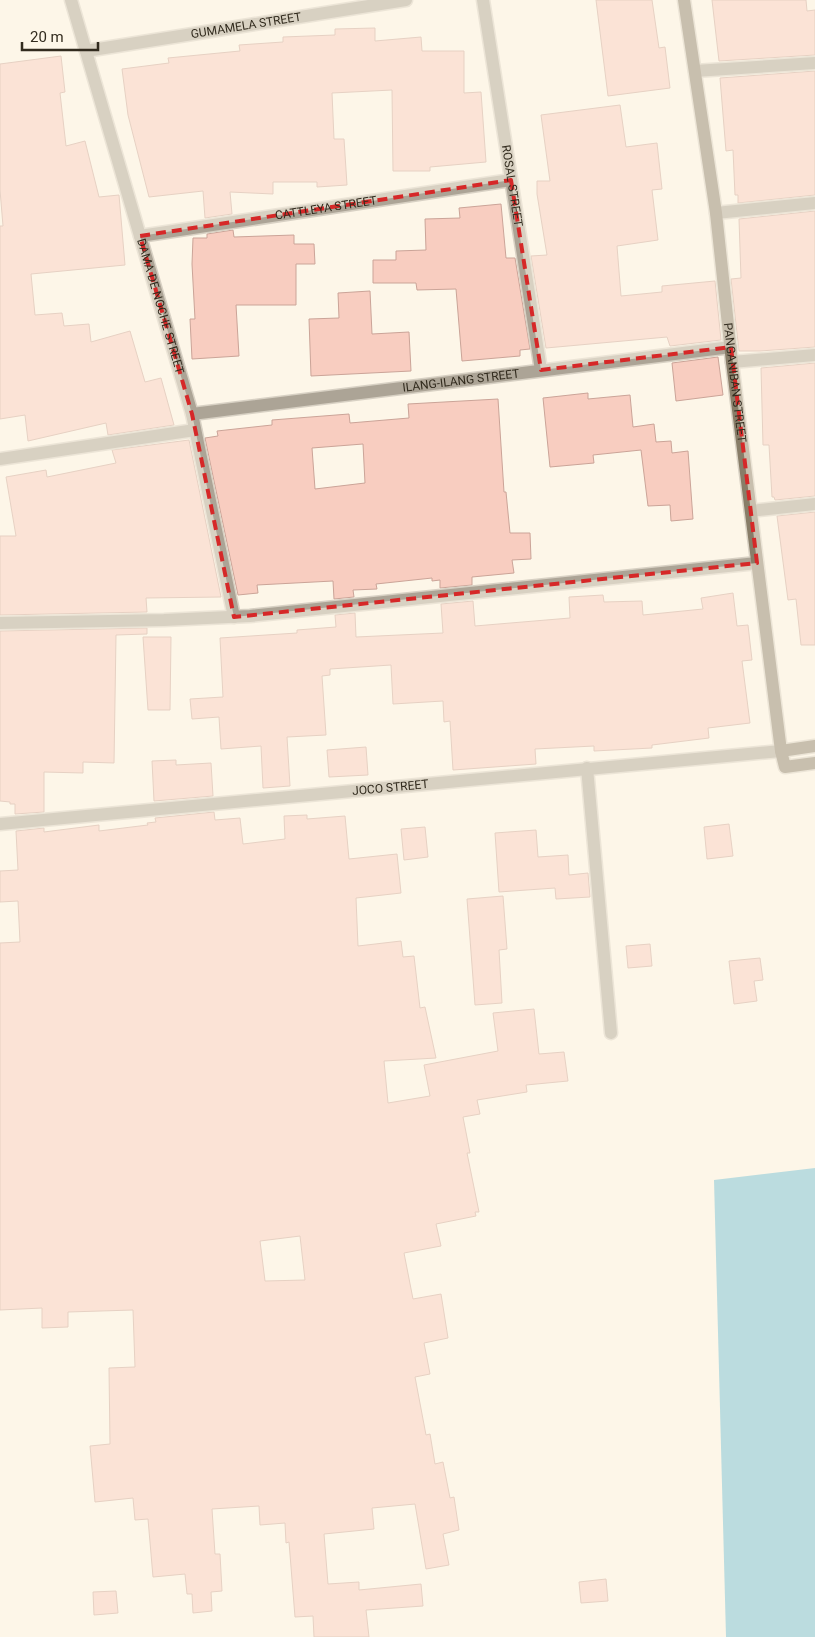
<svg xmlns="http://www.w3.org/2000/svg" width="815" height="1637" viewBox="0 0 815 1637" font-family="Roboto,sans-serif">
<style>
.water{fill:#6bbdd5}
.building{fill:#f8cdc0;stroke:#cba498;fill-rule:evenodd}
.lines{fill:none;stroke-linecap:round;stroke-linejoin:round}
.street-casing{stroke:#d8d1c4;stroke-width:15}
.secondary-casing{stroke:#d8d1c4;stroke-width:15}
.street{stroke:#aca496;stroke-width:12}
.secondary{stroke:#887d68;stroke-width:12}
.marked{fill:none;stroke:#d62828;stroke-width:4;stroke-dasharray:10 6;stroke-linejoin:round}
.labels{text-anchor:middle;stroke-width:4;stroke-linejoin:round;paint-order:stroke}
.street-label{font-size:12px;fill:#322b1e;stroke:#fdf6e8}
</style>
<rect width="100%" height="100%" fill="#fdf6e8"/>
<path class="water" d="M815,1168V1637H726L714,1180Z"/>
<g class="building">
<path d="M596,0H652L659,48L665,47L670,88L608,96Z"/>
<path d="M712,0H806L807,11L815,10V55L719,61Z"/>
<path d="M375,28V41L421,37L422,51H464V93L481,92L486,162L430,167V171H393L392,90L332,93L334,139H344L347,185L317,187V182H273V194L230,192L232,214L205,218L203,191L149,197L128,115L122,69L169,63L168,58L240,51L239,45L283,42V37L335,35V29Z"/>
<path d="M61,56L65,92L60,93L66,146L85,141L99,197L119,195L125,265L31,274L35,315L62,313L64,326L89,324L91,342L130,331L145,382L161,378L174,425L108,435L106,423L28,441L25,415L0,419V226H3L0,190V64Z"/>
<path d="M815,71V195L738,203V195H735L733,150L726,151L720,78Z"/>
<path d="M620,105L626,147L657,143L662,189L652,190L658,240L617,246L621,296L662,292V286L715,281L721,340L670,346L667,337L546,348L531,256L547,255L537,194V181H550L541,115Z"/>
<path d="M501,204L506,258H515L530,349L520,350V356L462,361L456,289L417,290L416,283H373V260H396V251L426,250L425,219L460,218L459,208Z"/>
<path d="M815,211V347L760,351H739L731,279L741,278L739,219Z"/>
<path d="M233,230L234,237L294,235V244H314L315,264H296V305H236L239,356L192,359L190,319H195L192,264L193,238H207V234Z"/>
<path d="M370,291L372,334L409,332L411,371L311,376L309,319L339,318L338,293Z"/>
<path d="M718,357L723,395L676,401L672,363Z"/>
<path d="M815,363V496L775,500L774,497H772L769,445H763L761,368Z"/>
<path d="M588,393V399L630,395L633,427L654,424L656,442L671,441L672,453L688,451L693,519L671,521L670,505L648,506L641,450L593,455L594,463L550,467L543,398Z"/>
<path d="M498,399L504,492H506L510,533H530L531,559L512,560L514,573L472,577V585L440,588V580L432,581V578L376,584L377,589L353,590L354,597L334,599L333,581L257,585L258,593L238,595L205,438L218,436L217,431L272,425V420L349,414L350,423L409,418L408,404ZM363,444L365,483L315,489L312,448Z"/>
<path d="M189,440L221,597L146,598L147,612L0,615V536H16L6,477L46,470L47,477L116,463L112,450Z"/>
<path d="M815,512V645H801L796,599L788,600L777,516Z"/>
<path d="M733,593L737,626L748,625L752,660L742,661L750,723L708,728L709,738L652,745V748L594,751V746L535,749L536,764L453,770L450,721L444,722L443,701L393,704L391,665L330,669V675L322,676L326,735L287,737L290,786L263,788L261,746L221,749L219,717L192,719L190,699L223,697L220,638L297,633V630L336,627L335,615L355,613L356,637L443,633L441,604L473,601L475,626L570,618L569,597L603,595L604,602L642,601L643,615L703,609L701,598Z"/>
<path d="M147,628V634L116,635L114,763L83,762V773L44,772V812L15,814V804H10V802L0,801V631Z"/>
<path d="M143,637H171L170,710H148Z"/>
<path d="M366,747L368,775L329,777L327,750Z"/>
<path d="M176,760V765L211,763L213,796L154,801L152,761Z"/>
<path d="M214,812L215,820L240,818L243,844L285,839L284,816L307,815V819L345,816L349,859L397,854L401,893L356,898L358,946L401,941L403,957L414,956L420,1008L425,1007L436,1058L384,1061L388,1103L430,1096L424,1065L498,1051L493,1013L534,1009L539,1054L564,1052L568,1081L526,1085L527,1092L477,1100L480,1114L463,1117L470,1153H467L479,1212H475L476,1216L436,1224L441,1246L404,1253L413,1299L441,1294L448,1338L424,1343L430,1374L415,1377L426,1435L430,1434L435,1464L443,1462L450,1498L454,1497L459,1530L443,1534L449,1565L426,1569L415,1504L372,1508L374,1529L324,1534L328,1584L359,1582V1590L421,1584L423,1606L366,1610L369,1637H314L313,1616L295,1617L289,1542L286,1543L285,1523L260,1525L259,1506L212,1509L215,1554H220L222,1591L211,1592L212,1611L193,1613L192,1594H187L185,1574L153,1577L148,1519L135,1520L133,1498L95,1502L90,1446L110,1444L109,1368L135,1367L133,1310L68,1312V1327L42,1328V1308L0,1310V943L20,942L18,901L0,902V871L18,870L16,831L44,828V832L99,825V831L148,825L147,823L156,822L155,818ZM300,1236L305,1280L265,1281L260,1241Z"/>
<path d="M729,824L733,856L707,859L704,827Z"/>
<path d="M425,827L428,857L404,860L401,829Z"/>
<path d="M536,830L538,857L568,855L569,875L588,873L590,897L556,899L555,888L499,892L495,833Z"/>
<path d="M503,896L507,949L499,950L502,1003L475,1005L467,899Z"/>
<path d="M650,944L652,966L628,968L626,946Z"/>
<path d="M760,958L763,980L754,981L757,1001L734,1004L729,961Z"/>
<path d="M606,1579L608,1601L581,1603L579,1582Z"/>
<path d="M116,1591L118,1613L94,1615L93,1592Z"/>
</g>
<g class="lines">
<defs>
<g id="street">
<path id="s1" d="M71,0L192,414L234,617"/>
<path id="s2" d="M483,0L541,370"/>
<path id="s3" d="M86,51L406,0"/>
<path d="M695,71L815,63"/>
<path d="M716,213L815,203"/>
<path id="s4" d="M140,236L511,180"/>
<path d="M732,362L815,355"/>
<path id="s5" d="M192,414L731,347"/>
<path d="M0,459L195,430"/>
<path d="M751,511L815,504"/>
<path d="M0,623L164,620L250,616L757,563"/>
<path d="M587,768L611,1033"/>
<path id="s6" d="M0,824L781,751"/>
</g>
<g id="secondary">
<path id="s7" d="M684,0L716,213L732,362L781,751L785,767L815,763"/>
<path d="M781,751L815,746"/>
</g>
</defs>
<use href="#street" class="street-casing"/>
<use href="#secondary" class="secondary-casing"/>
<use href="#street" class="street"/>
<use href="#secondary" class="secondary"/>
</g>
<path d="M0 0H815V1637H0ZM511,180L541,370L731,347L757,563L234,617L192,414L140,236Z" fill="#fdf6e8" fill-opacity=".55" fill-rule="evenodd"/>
<path class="marked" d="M511,180L541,370L731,347L757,563L234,617L192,414L140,236Z"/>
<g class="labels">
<g class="street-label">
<text dy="4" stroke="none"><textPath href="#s3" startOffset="162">GUMAMELA STREET</textPath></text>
<text dy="4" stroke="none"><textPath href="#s2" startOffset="188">ROSAL STREET</textPath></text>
<text dy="4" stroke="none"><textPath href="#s4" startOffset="188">CATTLEYA STREET</textPath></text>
<text dy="4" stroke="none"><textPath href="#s1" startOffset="319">DAMA DE NOCHE STREET</textPath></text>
<text dy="4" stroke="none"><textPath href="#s5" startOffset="271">ILANG-ILANG STREET</textPath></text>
<text dy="4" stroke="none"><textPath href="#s7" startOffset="386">PANGANIBAN STREET</textPath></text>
<text dy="4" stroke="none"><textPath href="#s6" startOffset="392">JOCO STREET</textPath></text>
</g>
</g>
<path d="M22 42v8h76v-8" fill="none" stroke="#322b1e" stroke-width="2.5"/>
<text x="30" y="42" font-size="15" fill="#322b1e" stroke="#fdf6e8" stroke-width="4" paint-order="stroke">20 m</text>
</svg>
